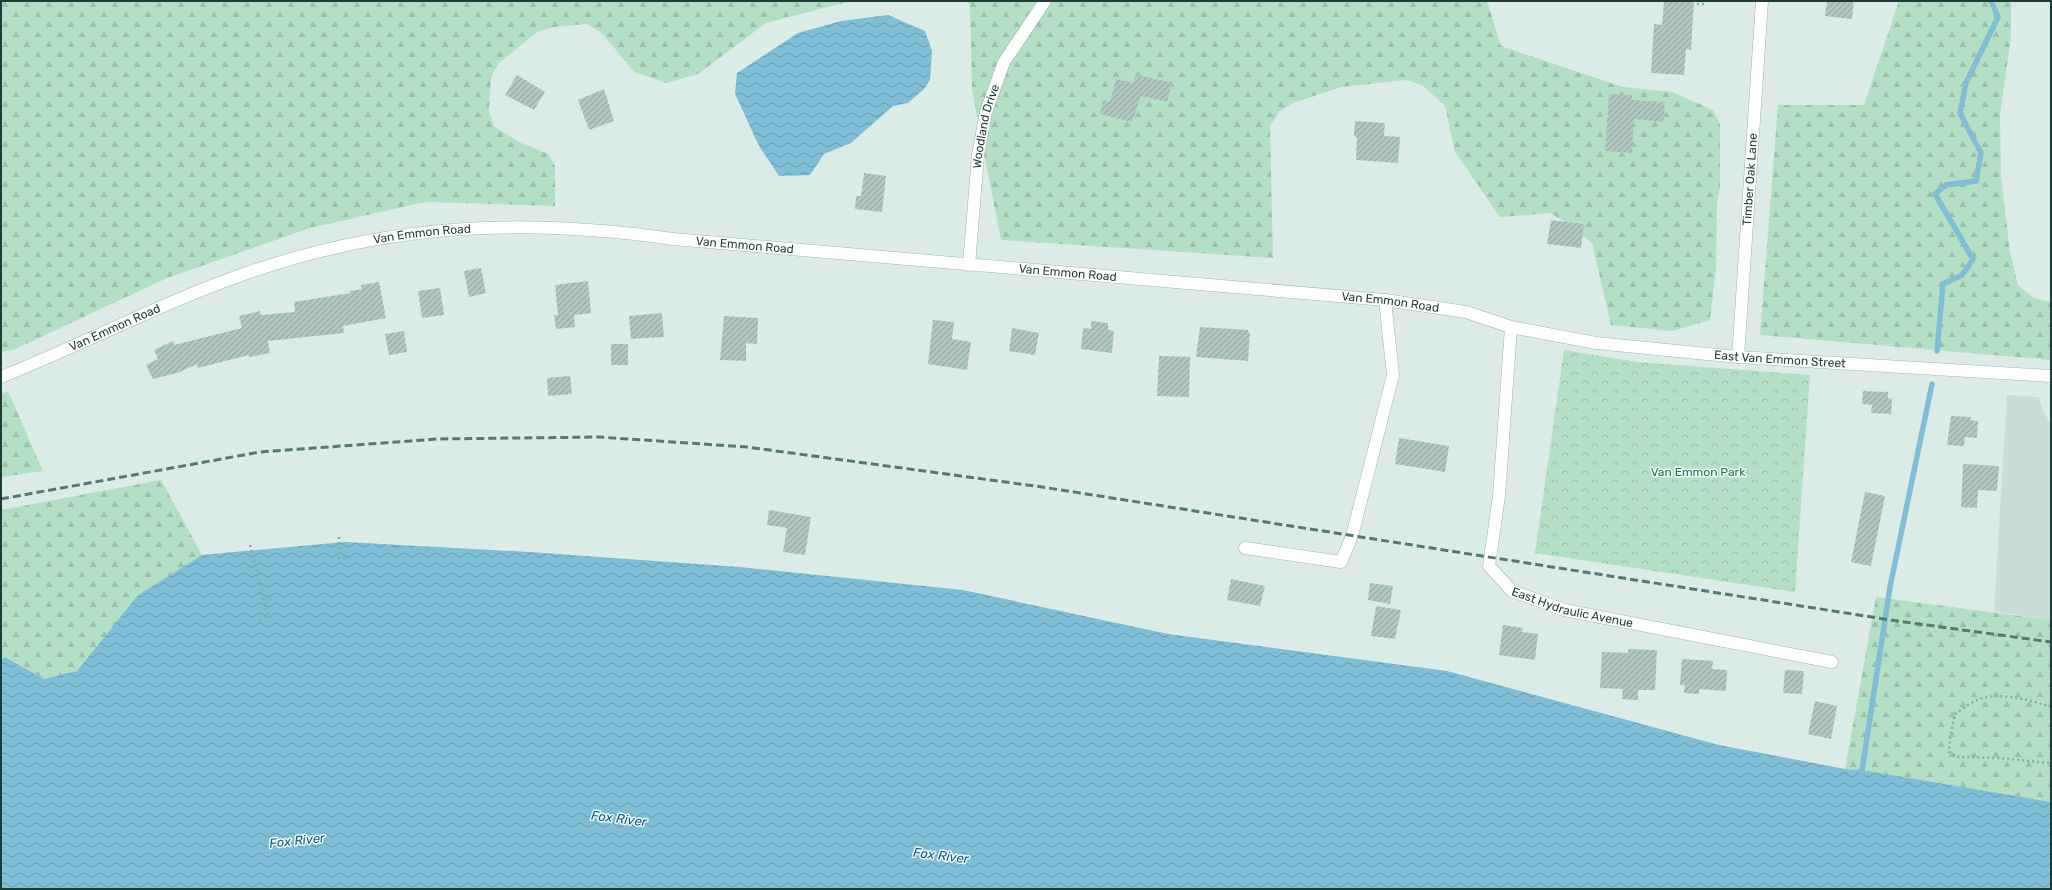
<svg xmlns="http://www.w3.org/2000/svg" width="2052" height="890" viewBox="0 0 2052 890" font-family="Rubik,sans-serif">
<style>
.built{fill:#cbdbd5}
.forest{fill:url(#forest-firs)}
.park{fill:url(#park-crowns)}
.water{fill:url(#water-waves)}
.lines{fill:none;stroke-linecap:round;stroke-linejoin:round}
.stream{stroke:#7ebed7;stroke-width:5.5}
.building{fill:url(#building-hatch)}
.street-casing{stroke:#a0b3ae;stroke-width:13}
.secondary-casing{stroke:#9bb8b1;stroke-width:13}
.path{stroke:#7ab2a7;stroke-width:2.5;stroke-dasharray:2 3;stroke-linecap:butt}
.street{stroke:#fff;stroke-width:12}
.secondary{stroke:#fff;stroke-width:12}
.rail{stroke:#577873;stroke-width:3;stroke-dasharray:8 4;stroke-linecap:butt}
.labels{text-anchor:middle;stroke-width:3;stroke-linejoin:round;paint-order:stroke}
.street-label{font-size:12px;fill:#1d3c37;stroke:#edf7f4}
.park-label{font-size:12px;fill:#24764e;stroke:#edf7f4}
.water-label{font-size:13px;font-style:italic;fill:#125d7d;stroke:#edf7f4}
</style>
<defs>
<pattern id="forest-firs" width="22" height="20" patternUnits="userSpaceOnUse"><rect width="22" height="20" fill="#b3dfc4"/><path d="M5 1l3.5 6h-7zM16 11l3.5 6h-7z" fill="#9ac0a9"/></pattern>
<pattern id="park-crowns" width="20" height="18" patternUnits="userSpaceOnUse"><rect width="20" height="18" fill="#b3dfc4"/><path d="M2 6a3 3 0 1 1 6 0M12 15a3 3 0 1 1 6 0" fill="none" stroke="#9ac0a9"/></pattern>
<pattern id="water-waves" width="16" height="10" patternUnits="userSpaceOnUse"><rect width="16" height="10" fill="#7ebed7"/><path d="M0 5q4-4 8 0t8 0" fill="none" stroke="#679caf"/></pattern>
<pattern id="building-hatch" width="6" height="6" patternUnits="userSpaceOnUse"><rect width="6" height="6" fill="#b2c6c0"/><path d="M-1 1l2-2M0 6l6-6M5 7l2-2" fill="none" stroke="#90a29d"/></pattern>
</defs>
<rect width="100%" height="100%" fill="#ddebe6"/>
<path class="built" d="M2007,395L2039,397L2041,406L2051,425V620L1994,611Z"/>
<g class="forest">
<path d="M1,1H851L766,23L698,74L666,83L634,72L602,33L587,24L553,27L537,32L499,63L491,77L489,111L494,126L519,142L548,154L555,166V206L425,202L310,228L167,278L13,350L1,352Z"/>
<path d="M967,1H1487L1501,46L1623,87L1672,92L1713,110L1720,124V187L1717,203L1716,268L1710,320L1672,331L1611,325L1592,243L1565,222L1550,213L1500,217L1455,152L1445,106L1422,85L1407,80L1341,87L1293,103L1279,112L1270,126L1273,258L1001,240L972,91L970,5Z"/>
<path d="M1899,1H2011V36L2000,116L2001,176L2010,252L2018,285L2034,298L2051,302V360L1760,335L1778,105H1864Z"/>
<path d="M8,391L43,471L1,477V394Z"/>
<path d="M161,480L202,555L138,595L77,671L44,679L5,657L1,660V510Z"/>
<path d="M1876,597L2051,620V802L1862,770L1845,769Z"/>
</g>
<path class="park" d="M1564,350L1637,362L1810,375L1795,592L1535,553Z"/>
<g class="water">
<path d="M888,15L925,31L932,51L930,80L924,89L908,103L893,106L851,143L824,154L810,175L779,176L759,146L735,94L737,73L798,33L841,21Z"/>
<path d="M345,542L530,552L739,567L963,590L1168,634L1447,671L1719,745L1845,769L1862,770L2051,802V889H1V660L5,657L44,679L77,671L138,595L202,555Z"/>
</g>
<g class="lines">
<g class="stream">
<path d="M1937,351L1943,284L1962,275L1973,259L1935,194L1946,185L1976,181L1981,153L1960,113L1966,83L1998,17L1991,1"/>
<path d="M1861,777L1890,587L1932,384"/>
</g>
</g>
<g class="building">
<path d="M1664,1H1694L1691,50L1686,49L1684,75L1651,73L1654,24L1662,25Z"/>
<path d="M1827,1H1854L1852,19L1825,16Z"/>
<path d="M517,75L545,92L534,110L505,95Z"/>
<path d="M1138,75L1172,83L1167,102L1141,96L1132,122L1100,114L1103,100L1110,102L1116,79L1133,83L1135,77L1137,78Z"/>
<path d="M604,89L614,121L589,130L578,100Z"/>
<path d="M1609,94L1632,95V100L1665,102L1663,122L1634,119L1632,153L1605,151Z"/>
<path d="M1355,121L1385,123L1384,136L1400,137L1398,163L1356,160L1357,137L1354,136Z"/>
<path d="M864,173L886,176L882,212L855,209L856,196H861Z"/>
<path d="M1551,220L1584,224L1581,248L1547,244Z"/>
<path d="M481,268L486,293L469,297L464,271Z"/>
<path d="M588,281L591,313L574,315L575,327L556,329L554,315H558L555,285Z"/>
<path d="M379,282L386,318L343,326L344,333L268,341L270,353L249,357V355L198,368L197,364L177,373L153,379L146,365L158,359L154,350L173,341L174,345L242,328L239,316L260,311L261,315L295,312L294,302L351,293L350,291L362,289L361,285Z"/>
<path d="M440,288L444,315L422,318L418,291Z"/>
<path d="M662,313L664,337L631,339L629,316Z"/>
<path d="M724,316L758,318L757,344L746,343V361L720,360Z"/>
<path d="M933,320L954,322L952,339L971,342L967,370L928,364Z"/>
<path d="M1091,321L1108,323V330L1114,331L1112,353L1081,349L1083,328L1091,329Z"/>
<path d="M1200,327L1248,330L1249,333H1250L1248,361L1196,357Z"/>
<path d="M1012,328L1039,333L1035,355L1009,351Z"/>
<path d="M404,331L407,352L389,355L385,334Z"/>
<rect x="611" y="344" width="17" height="21"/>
<path d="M1159,356L1190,357L1189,397L1157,396Z"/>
<path d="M570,376L572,394L548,396L547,378Z"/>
<path d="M1863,391L1888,392V398L1892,399L1891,414L1871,413L1872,405L1862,404Z"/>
<path d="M1951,416L1971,417L1970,420L1978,421L1977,438L1965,437L1964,446L1947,445Z"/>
<path d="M1399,438L1449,446L1445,472L1395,464Z"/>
<path d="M1963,464L1999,466L1997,491L1978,490L1977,508L1961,507Z"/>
<path d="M1865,492L1885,496L1871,566L1851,562Z"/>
<path d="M769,510L811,517L805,555L783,552L787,528L767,525Z"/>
<path d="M1231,579L1265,586L1260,606L1227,600Z"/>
<path d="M1370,583L1393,586L1390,604L1368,600Z"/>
<path d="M1376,606L1401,610L1395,639L1371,636Z"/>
<path d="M1503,625L1523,628L1522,632L1538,634L1535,660L1499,655Z"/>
<path d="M1628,649L1657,650L1655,690H1638V700L1622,699L1623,689L1600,688L1602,652L1628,653Z"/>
<path d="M1682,659L1713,661L1712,669L1727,670L1726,691L1699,689V694L1684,693L1685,685H1680Z"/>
<path d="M1785,670L1804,671L1802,694L1783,693Z"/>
<path d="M1815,701L1837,706L1831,739L1808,734Z"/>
</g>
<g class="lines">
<defs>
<g id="street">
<path id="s1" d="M969,265L978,155L986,112L1004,62L1045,1"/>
<path id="s2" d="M1511,327L1499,496L1489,566L1512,591L1564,610L1832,662"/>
<path id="s3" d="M1738,357L1762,1"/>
<path d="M1245,548L1341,562L1352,536L1393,375L1385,300"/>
</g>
<g id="secondary">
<path id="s4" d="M1,377C84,344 163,302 247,273C390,223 524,218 673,239L1385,300L1466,312L1511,327L1596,343L1738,357L2051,376"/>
</g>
</defs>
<use href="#street" class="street-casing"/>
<use href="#secondary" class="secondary-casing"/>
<g class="path">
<path d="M1697,4H1704V1"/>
<path d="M339,537V558H345"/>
<path d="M250,545L268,616H275"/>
<path d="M260,620L268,616"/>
<path d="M2051,707C2031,700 1997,691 1977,700C1969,704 1962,709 1955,714L1950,738L1949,752L1958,757L1999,758L2051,763"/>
</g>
<use href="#street" class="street"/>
<use href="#secondary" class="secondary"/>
<path class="rail" d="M1,499L260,452L437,439L599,437L747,447L1042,487L1897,621L2051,642"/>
</g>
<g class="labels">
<g class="street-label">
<text dy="4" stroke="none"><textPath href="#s1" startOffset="140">Woodland Drive</textPath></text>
<text dy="4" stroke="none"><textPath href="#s3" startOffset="178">Timber Oak Lane</textPath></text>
<text dy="4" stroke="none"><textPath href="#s4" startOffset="447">Van Emmon Road</textPath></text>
<text dy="4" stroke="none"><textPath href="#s4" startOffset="771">Van Emmon Road</textPath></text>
<text dy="4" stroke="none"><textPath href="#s4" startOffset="1095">Van Emmon Road</textPath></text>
<text dy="4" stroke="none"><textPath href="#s4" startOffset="1419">Van Emmon Road</textPath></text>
<text dy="4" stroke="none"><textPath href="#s4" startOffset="124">Van Emmon Road</textPath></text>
<text dy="4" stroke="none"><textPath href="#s4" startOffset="1814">East Van Emmon Street</textPath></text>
<text dy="4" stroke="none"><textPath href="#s2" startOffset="337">East Hydraulic Avenue</textPath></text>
</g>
<g class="park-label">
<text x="1698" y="476">Van Emmon Park</text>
</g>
<g class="water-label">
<text transform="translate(619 818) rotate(7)" y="5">Fox River</text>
<text transform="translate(297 840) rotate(-6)" y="5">Fox River</text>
<text transform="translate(941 855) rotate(7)" y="5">Fox River</text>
</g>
</g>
<rect width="2052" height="890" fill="none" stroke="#1d3c37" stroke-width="4"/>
</svg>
